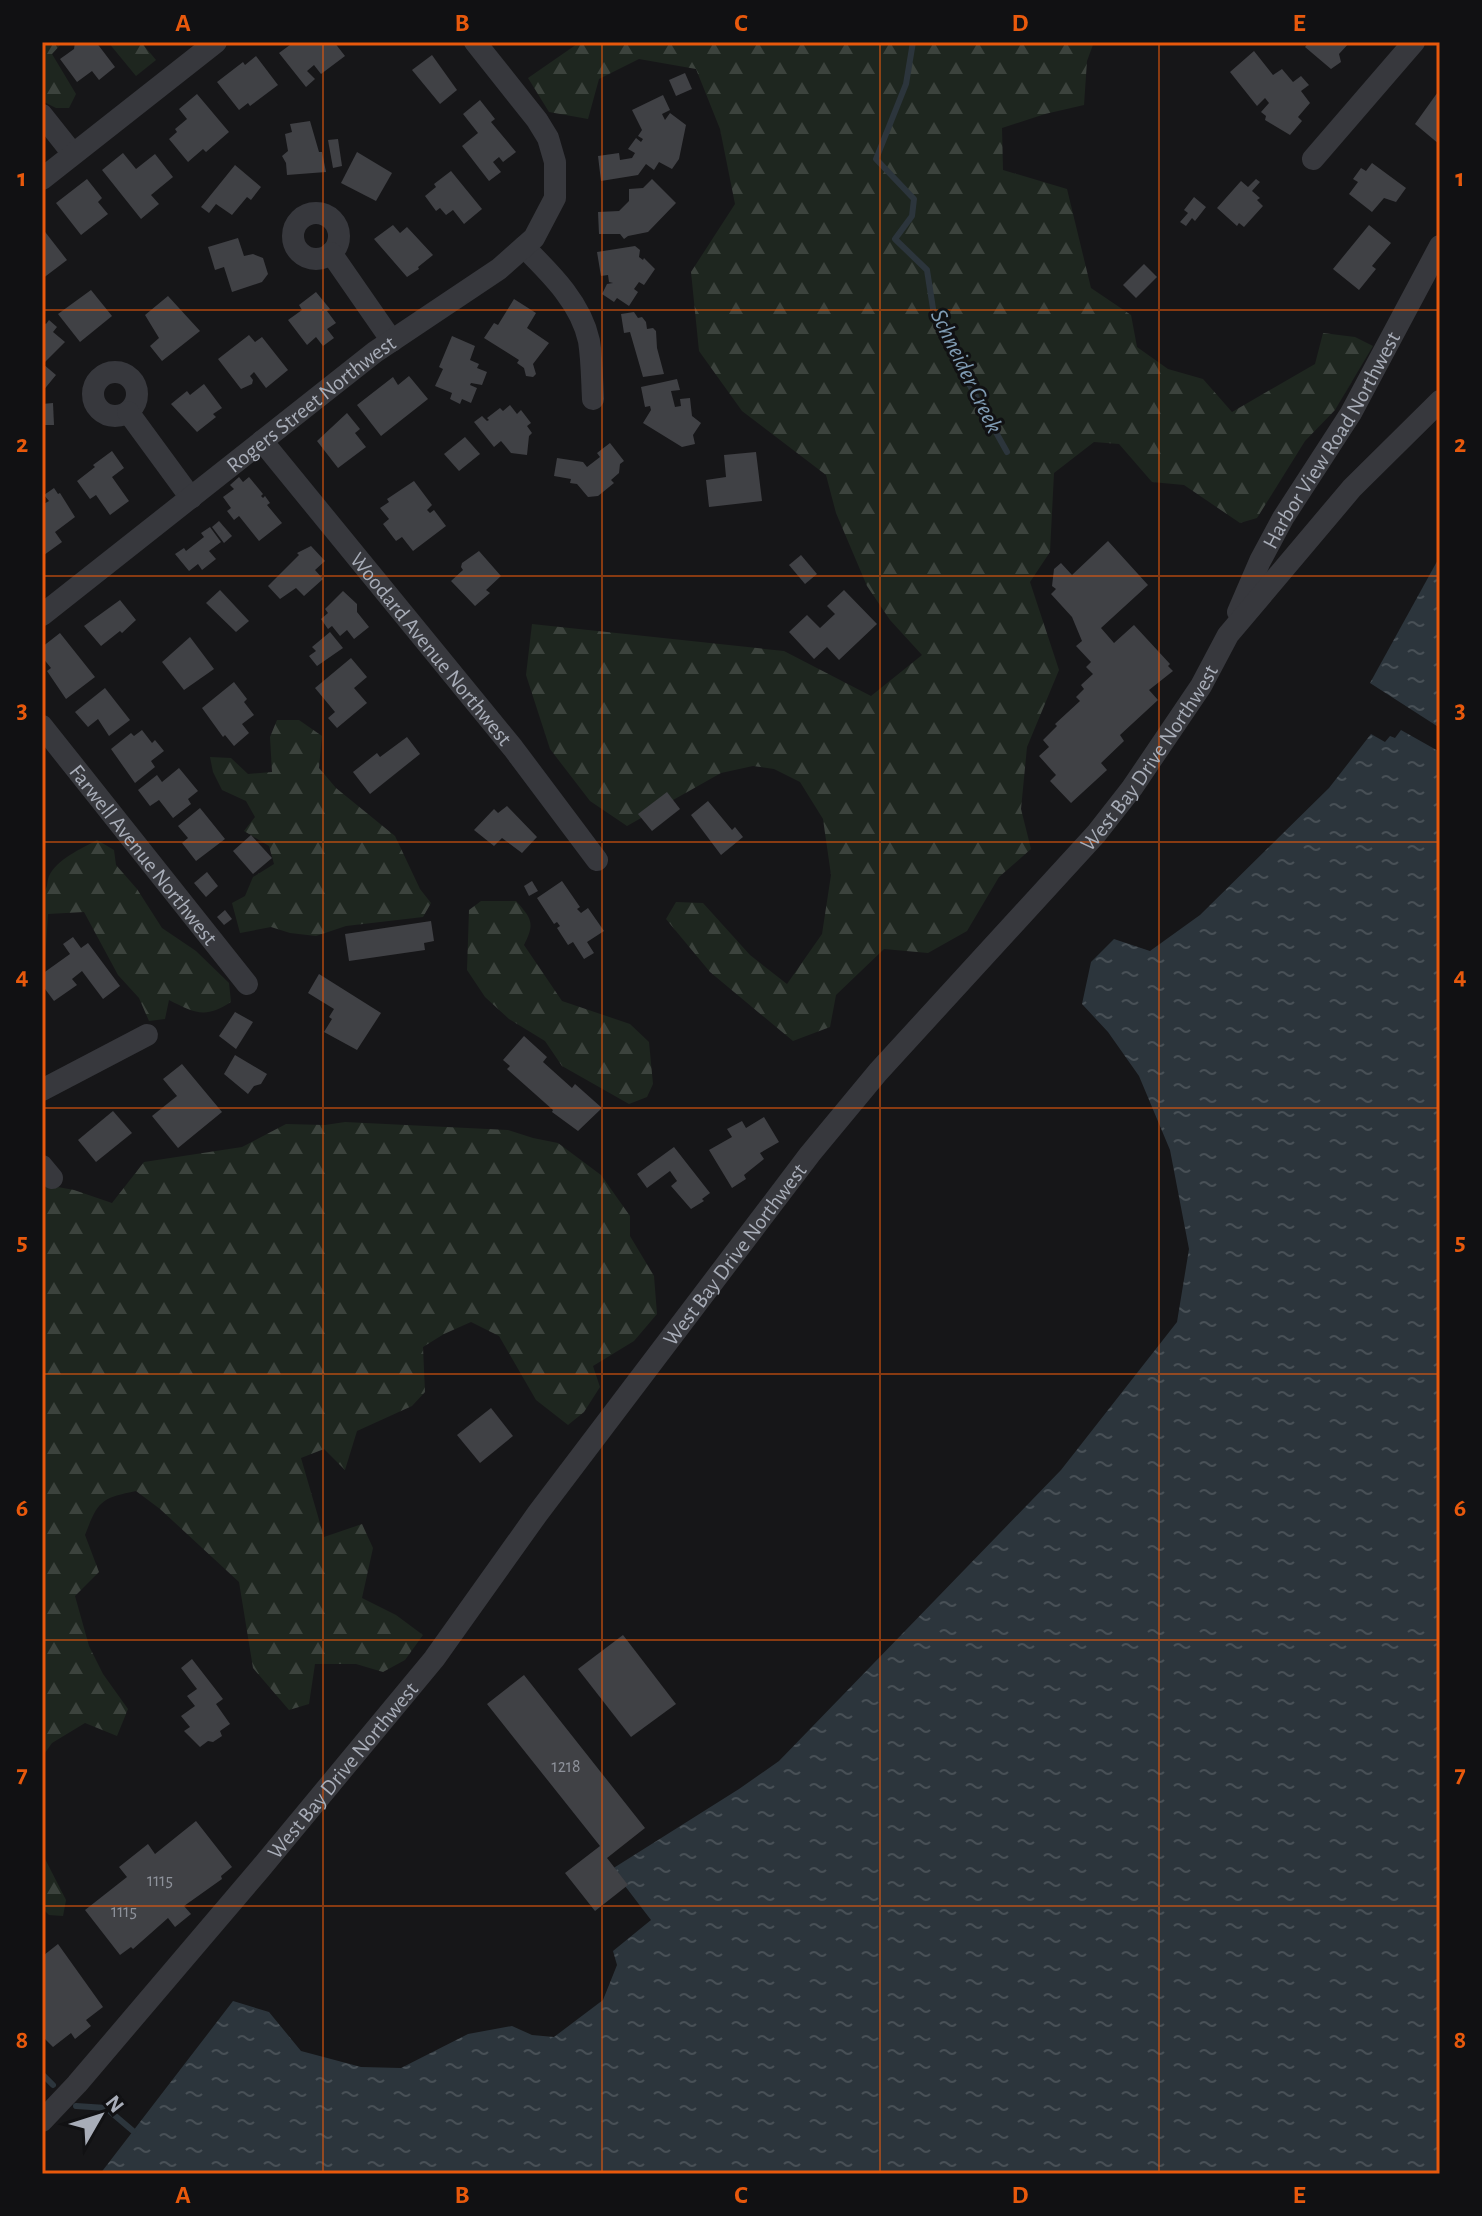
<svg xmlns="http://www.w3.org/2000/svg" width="1482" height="2216" viewBox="0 0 1482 2216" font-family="'Alegreya Sans',sans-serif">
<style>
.forest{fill:url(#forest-firs)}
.water{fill:url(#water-ripples)}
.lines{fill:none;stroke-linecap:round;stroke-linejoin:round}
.stream{stroke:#2c353c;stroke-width:6}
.building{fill:#404145}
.minor{stroke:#37383d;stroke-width:22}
.grid{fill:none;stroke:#e8590c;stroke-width:2;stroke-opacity:0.55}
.labels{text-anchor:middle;stroke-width:6;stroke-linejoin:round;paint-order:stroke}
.number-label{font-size:18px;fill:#8e929b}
.street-label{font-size:22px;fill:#a8adb8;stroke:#111113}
.water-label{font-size:24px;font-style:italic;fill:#7f9bb3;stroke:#111113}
.neatline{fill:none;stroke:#e8590c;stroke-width:3}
.grid-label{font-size:26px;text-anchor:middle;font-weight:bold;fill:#e8590c}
</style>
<defs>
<pattern id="forest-firs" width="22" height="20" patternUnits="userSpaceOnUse" patternTransform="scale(2)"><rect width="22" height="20" fill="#1e261f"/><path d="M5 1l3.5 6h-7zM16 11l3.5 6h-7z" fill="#3c433d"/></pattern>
<pattern id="water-ripples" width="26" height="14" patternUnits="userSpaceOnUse" patternTransform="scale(2)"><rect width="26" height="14" fill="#2c353c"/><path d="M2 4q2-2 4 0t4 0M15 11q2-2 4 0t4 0" fill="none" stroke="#485056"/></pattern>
</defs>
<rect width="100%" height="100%" fill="#161618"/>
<g class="forest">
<path d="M42,42H63L52,54L76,94L69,108H56L42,101Z"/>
<path d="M108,42H141L156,60L136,76Z"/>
<path d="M580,42H1094L1087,61L1084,105L1045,114L1002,128L1003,170L1067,189L1091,288L1131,315L1137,347L1168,369L1203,379L1232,412L1315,364L1323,333L1355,337L1373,346L1335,410L1305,441L1257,518L1240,523L1184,485L1152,482L1119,444L1094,442L1054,473L1050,552L1030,582L1059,670L1027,747L1021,809L1031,849L999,877L967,931L928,953L884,949L836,995L830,1027L793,1041L710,972L666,919L676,902L703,903L750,955L787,984L822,934L831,875L823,819L800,782L774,769L753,766L721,773L627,826L590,801L550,749L526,675L532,624L784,651L871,696L922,655L890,620L867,586L836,513L826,475L742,411L699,351L691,272L735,204L720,129L696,69L639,59L599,79L588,119L549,112L528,78Z"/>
<path d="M277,720H299L322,736L319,768L336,788L395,836L420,889L431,903L423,917L346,926L316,936L290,933L271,927L240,933L232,903L245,896L253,877L274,864L269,846L244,831L255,817L246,801L222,790L213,772L210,757L231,758L248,774L272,772L270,737Z"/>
<path d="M97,840L114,850L116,865L137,889L162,928L196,951L229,983L231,1002C205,1019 195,1013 169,1000L165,1019L149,1021L139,998L118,975L84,912L48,914L45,961L42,963V894C49,887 46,884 49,876C57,859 81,849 97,840Z"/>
<path d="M481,901H516C532,919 535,923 524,945L562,1001L630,1024L649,1042L653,1084L647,1097L629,1104L562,1066L545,1041L509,1019L485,997L467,970L469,910Z"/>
<path d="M345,1122L508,1130L533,1138L558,1143L601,1175L630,1216V1236L654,1276L657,1314L634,1341L593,1366L600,1387L584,1412L568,1425L536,1400L499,1336L471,1322L444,1334L423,1347L425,1392L412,1406L357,1431L345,1470L324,1449L301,1458L324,1537L362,1524L373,1548L362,1598L396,1615L423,1635L405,1660L383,1672L356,1664H315L309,1704L289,1710L253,1668L239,1582L160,1509L136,1491C101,1498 98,1501 85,1535L99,1572L75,1596L89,1646L103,1674L128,1709L117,1736L85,1723L52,1743L42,1757V1184L74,1190L112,1203L144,1162L242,1147L286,1124L325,1125Z"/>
<path d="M42,1853L66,1900L63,1916L49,1915L42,1908Z"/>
</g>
<g class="water">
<path d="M1440,556V728L1370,683Z"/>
<path d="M1401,730L1440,752V2174H100L233,2001L269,2012L301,2051L361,2067L401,2068L468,2034L512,2026L532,2035L554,2037L603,2000L617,1965L613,1951L651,1920L612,1869L739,1789L779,1761L1061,1470L1177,1322L1189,1249L1170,1150L1139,1076L1108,1032L1082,1004L1091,962L1114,939L1150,951L1200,915L1329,788L1371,734L1385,742L1390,736L1395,738Z"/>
</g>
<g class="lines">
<g class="stream">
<path d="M913,42L906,84L876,159L914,199L912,216L895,239L927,270L934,315L949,348L1007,452"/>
<path d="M42,2074L53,2085"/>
<path d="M76,2106L106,2108L133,2131"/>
</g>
</g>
<g class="building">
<path d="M75,42H96L115,67L99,80L92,71L77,82L60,59L74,49Z"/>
<path d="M294,42H334L345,56L321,74L314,65L307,71L315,79L306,87L279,53Z"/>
<path d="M1309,42H1350L1339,54L1341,62L1331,69L1305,47Z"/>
<path d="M1254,51L1273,75L1282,69L1293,82L1301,76L1309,85L1301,91L1310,103L1298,117L1302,121L1290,135L1265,120L1266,116L1261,112L1269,103L1265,98L1257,106L1230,72Z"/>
<path d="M432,55L457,90L440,104L412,70Z"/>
<path d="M256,56L278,85L250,106L248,103L239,110L217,82L243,62L245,65Z"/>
<path d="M685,73L692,89L676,96L669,80Z"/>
<path d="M1440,89V143L1439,144L1415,124Z"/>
<path d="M197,94L229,132L206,152L203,149L188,162L169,139L177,132L175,129L187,119L179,109Z"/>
<path d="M663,95L670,110L662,114L665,120L670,113L686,125L679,159L672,169L659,162L654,170L646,164L638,175L601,181L598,156L619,153L620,160L632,158L635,153L628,149L636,138L641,142L643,139L638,136L642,130L632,110Z"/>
<path d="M480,100L495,119L491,122L516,152L503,162L499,157L493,162L501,172L489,181L462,146L478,133L463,114Z"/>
<path d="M310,121L319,152H322L326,172L287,175L286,163L282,156L288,151L285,134L292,132L290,124Z"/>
<path d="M338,139L342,166L333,168L328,140Z"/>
<path d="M357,152L392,173L376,201L341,183Z"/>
<path d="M123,153L136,169L155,154L173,177L151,195L159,204L141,219L102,170Z"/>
<path d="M1372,163L1406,188L1396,202L1384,198L1372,212L1349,194L1358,182L1353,179L1361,168L1366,171Z"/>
<path d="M235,165L261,187L251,200L247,197L232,215L216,204L209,213L201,207Z"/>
<path d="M451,171L482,209L464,224L453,210L446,215L440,208L436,211L425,196L436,187L434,184Z"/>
<path d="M87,179L102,198L98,202L108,214L81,235L56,203Z"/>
<path d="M652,179L676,203L648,232L628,236L624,239L620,234H599L598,212L619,211L629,201V189L643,188Z"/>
<path d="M1256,179L1260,182L1252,191L1260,198L1257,200L1263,206L1244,227L1239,223L1237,226L1217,208L1241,181L1248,187Z"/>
<path d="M1194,197L1206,207L1195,221L1192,218L1186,226L1180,222L1188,213L1184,210Z"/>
<path d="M393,225L400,233L407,227L433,255L418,267L419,269L407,277L374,239Z"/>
<path d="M1369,225L1391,243L1372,266L1376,269L1359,290L1333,269Z"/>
<path d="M42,228L67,260L42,279Z"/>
<path d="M238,238L244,256L253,254L263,258L268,274L262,282L232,292L224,267L215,270L208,247Z"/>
<path d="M635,246L640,250L639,257L643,260L644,258L655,269L644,285L639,282L634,289L638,292L629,306L617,298L614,302L602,294L607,284L613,283L609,282L608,275L601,276L597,252Z"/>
<path d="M1144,264L1157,277L1136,298L1123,285Z"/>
<path d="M91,290L112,316L80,342L58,314Z"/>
<path d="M316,292L330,309L327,311L336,323L327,329L334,338L323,346L316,337L307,345L288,320L302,310L299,305Z"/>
<path d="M168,296L200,331L162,361L150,346L159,338L145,315Z"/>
<path d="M514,299L536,313L527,328L549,343L533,364L536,374L533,377L526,376L524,368L517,363L519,360L484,338L494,323L498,325Z"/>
<path d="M634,312L638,318L642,317L646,322L647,329L653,328L656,331L657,348L664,374L643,377L630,332L624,333L621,314Z"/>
<path d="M49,320L57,327L53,332L65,342L43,364L56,375L42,392V321L46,324Z"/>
<path d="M249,335L255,342L262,337L288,370L266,388L254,372L250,376L253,380L252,384L241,389L218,359Z"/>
<path d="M452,336L475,346L470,360L479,364L477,368L487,372L482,385L471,383L470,385L477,388L471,403L462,399L460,404L450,399L452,393L435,386L443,369L439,367Z"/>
<path d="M409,376L428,399L381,436L357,405L393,377L398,385Z"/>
<path d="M677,379L680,390L671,391L675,407L681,406L680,399L690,398L692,416L701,423L693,435L695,444L682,447L643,423L651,410L650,406L645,407L641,387Z"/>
<path d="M204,384L222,408L213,414L216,417L197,432L171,404L187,391L190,395Z"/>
<path d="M53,403L54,425H42V404Z"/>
<path d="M510,405L517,414L521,410L531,423L527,426L532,433L529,436L527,455L511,453L501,441L494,447L474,422L482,416L487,421L489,420L487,418L500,408L503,411Z"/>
<path d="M347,413L360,429L355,433L366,447L338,468L317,441Z"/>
<path d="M465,437L480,454L459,471L444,454Z"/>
<path d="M610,443L624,461L620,464L619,473L611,480L614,483L598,496L588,497L577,484L570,483L571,479L554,476L557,458L583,462L587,467L600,457L597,453Z"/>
<path d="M112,451L124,468L112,477L129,501L110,515L96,495L90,499L77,481L95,467L93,465Z"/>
<path d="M756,452L762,501L709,507L706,480L726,477L724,455Z"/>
<path d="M239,477L243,482L249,477L263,494L261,496L263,498L265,496L270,503L267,505L282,523L259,541L239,516L234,520L227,511L231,508L223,497L234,489L230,485Z"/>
<path d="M414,481L432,505L427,510L430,513L434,510L446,526L413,551L402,537L396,541L383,524L389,519L380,508L389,502L387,499Z"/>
<path d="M54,488L58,494L60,493L75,517L55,532L62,542L44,555L42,552V505L49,501L44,495Z"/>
<path d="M219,521L232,536L224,543L212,527Z"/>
<path d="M210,527L221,542L209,551L216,559L202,570L198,564L189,571L175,554L184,548L186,551L204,537L201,533Z"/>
<path d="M1108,541L1148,585L1101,628L1114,643L1134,625L1170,664L1168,666L1173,671L1149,690L1158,700L1120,735L1124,741L1101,763L1107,770L1071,803L1050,781L1056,775L1039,756L1049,747L1043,740L1057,726L1055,724L1080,701L1076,697L1084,689L1081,685L1093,674L1086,667L1091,662L1076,646L1082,641L1072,617L1051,594L1056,589L1052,586L1054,569L1061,563L1072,575Z"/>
<path d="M311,546L325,561L315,570L323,579L304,596L296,588L280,599L268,586L299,555L297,553Z"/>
<path d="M479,551L501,576L486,590L490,593L475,606L451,581L463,570L461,567L462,563Z"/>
<path d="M801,555L817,574L805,584L789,565Z"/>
<path d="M220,590L249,621L236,632L206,603Z"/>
<path d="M844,590L877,624L839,660L827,647L814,659L789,632L807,615L820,628L835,614L827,606Z"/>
<path d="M343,591L357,604V612L369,627L354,639L347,630L340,636L332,626L328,629L321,619L328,613L325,609Z"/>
<path d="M120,600L136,620L122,633L120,631L101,646L84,626Z"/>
<path d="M330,632L343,648L317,666L309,656L316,651L312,647Z"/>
<path d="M60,633L95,677L66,699L47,671L51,668L42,657V647Z"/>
<path d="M190,637L214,669L184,690L162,662Z"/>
<path d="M351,658L367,677L354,688L367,703L337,728L328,718L335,712L315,688Z"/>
<path d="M234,682L247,699L244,702L254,715L242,724L249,733L234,746L225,735L223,737L202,708Z"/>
<path d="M105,688L130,720L109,736L98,719L88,727L75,712Z"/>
<path d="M142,730L152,743L155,740L164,751L151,761L155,767L135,783L111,749L131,733L134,736Z"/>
<path d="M407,737L420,754L370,794L353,772L377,753L380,757Z"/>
<path d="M179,768L198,791L188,799L191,804L173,818L159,800L150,806L138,790L157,775L162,782Z"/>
<path d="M667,792L680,809L652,831L638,814Z"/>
<path d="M708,801L732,830L735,827L743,837L721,855L691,815Z"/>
<path d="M507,806L537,837L522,853L502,838L494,846L474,830L494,809L498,813Z"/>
<path d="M200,808L225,839L196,861L182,843L188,838L178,826Z"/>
<path d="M251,835L272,858L253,874L233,851Z"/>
<path d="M207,872L218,886L206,897L194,883Z"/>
<path d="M532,881L538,891L529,896L524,886Z"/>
<path d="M562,881L580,907L577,909L581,913L588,908L604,931L587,942L594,953L584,959L573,942L568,945L557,928L560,926L557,922L554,924L537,898Z"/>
<path d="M225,910L232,919L224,925L217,917Z"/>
<path d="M431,921L434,941L424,943L425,950L349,961L345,934Z"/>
<path d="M73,937L81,948L88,943L120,986L103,999L82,971L72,979L77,985L54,1001L42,985V974L70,954L63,944Z"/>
<path d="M319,974L381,1013L357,1050L324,1032L332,1019L329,1017L334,1009L308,993Z"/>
<path d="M235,1012L253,1022L236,1049L219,1036Z"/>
<path d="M524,1036L547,1057L543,1062L572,1088L575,1084L602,1108L578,1131L552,1112L553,1110L507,1069L510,1066L503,1060Z"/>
<path d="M235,1055L267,1074L261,1084L254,1086L248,1094L224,1074Z"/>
<path d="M182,1064L222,1112L178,1148L152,1116L177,1096L163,1079Z"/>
<path d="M113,1111L132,1133L96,1162L78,1140Z"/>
<path d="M764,1117L779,1142L760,1153L764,1159L744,1175L746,1179L732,1188L709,1150L732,1137L727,1129L742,1121L746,1128Z"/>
<path d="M674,1147L710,1193L702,1199L704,1201L691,1209L671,1186L677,1181L670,1171L647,1188L637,1174Z"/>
<path d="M491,1408L513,1436L480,1463L457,1435Z"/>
<path d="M623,1635L676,1704L631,1737L578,1669Z"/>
<path d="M192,1659L223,1699L216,1704L230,1724L220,1731L222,1736L213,1742L208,1741L200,1747L184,1731L190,1727L181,1716L195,1706L187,1696L197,1689L181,1668Z"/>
<path d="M524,1675L645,1828L607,1858L628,1885L595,1911L565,1873L600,1846L487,1704Z"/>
<path d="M196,1821L232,1867L221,1876L222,1879L184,1906L191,1914L175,1927L168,1918L133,1949L131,1947L120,1955L85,1910L127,1877L119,1867L148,1844L155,1854Z"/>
<path d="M58,1944L103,2007L86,2020L91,2026L75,2039L71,2033L53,2047L42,2036V1952L44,1955Z"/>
</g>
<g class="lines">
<g class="minor">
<path d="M42,115L73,154"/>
<path d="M1313,159L1414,42"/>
<path d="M42,179L216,42"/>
<circle cx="316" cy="236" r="23"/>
<path d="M524,247C551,274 581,303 589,341C592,360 592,380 593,399"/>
<path d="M331,253L392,341"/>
<circle cx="115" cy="394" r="22"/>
<path d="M128,412L191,498"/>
<path id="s1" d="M262,441L513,748L597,860"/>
<path id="s2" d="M1238,612L1260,561L1283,518L1351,413L1440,246"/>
<path id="s3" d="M42,615L375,352L499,269L534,238L555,198V162L548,138L537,120L475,42"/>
<path id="s4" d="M42,726L247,984"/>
<path d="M42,1090L147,1035"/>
<path d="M42,1166L52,1178"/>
<path id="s5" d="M42,2121L77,2084L260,1869L434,1659L538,1513L810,1154L878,1072L1096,834L1132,788L1201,686L1228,635L1352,488L1440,401"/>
</g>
</g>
<path class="grid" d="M323,42V2174M602,42V2174M880,42V2174M1159,42V2174M42,310H1440M42,576H1440M42,842H1440M42,1108H1440M42,1374H1440M42,1640H1440M42,1906H1440"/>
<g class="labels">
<g class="number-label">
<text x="566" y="1772">1218</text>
<text x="160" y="1886">1115</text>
<text x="124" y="1917">1115</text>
</g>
<g class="street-label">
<text dy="8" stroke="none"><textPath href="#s3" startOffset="342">Rogers Street Northwest</textPath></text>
<text dy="8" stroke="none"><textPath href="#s2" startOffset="196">Harbor View Road Northwest</textPath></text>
<text dy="8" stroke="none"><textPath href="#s1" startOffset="268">Woodard Avenue Northwest</textPath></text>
<text dy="8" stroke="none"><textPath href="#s5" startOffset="1758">West Bay Drive Northwest</textPath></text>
<text dy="8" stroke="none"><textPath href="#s4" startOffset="164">Farwell Avenue Northwest</textPath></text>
<text dy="8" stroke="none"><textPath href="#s5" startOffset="1110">West Bay Drive Northwest</textPath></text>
<text dy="8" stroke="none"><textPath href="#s5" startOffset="462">West Bay Drive Northwest</textPath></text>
</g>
<g class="water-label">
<text transform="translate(967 371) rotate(64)" y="8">Schneider Creek</text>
</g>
</g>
<rect width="1482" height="2216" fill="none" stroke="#111113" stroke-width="88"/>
<g transform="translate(100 2116) rotate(51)" stroke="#111113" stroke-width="6" paint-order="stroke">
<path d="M0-6L14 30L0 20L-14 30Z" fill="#a8adb8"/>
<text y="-12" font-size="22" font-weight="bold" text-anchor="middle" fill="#a8adb8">N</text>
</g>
<rect x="44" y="44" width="1394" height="2128" class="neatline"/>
<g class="grid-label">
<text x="183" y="31">A</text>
<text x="462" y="31">B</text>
<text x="741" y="31">C</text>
<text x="1020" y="31">D</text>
<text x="1299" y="31">E</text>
<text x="22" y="186">1</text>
<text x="1460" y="186">1</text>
<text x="22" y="452">2</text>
<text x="1460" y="452">2</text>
<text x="22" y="718">3</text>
<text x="1460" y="718">3</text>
<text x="22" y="984">4</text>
<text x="1460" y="984">4</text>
<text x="22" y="1250">5</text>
<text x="1460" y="1250">5</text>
<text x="22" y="1516">6</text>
<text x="1460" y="1516">6</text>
<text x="22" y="1782">7</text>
<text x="1460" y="1782">7</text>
<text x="22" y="2048">8</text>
<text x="1460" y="2048">8</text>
<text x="183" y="2203">A</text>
<text x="462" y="2203">B</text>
<text x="741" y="2203">C</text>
<text x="1020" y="2203">D</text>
<text x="1299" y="2203">E</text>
</g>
</svg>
